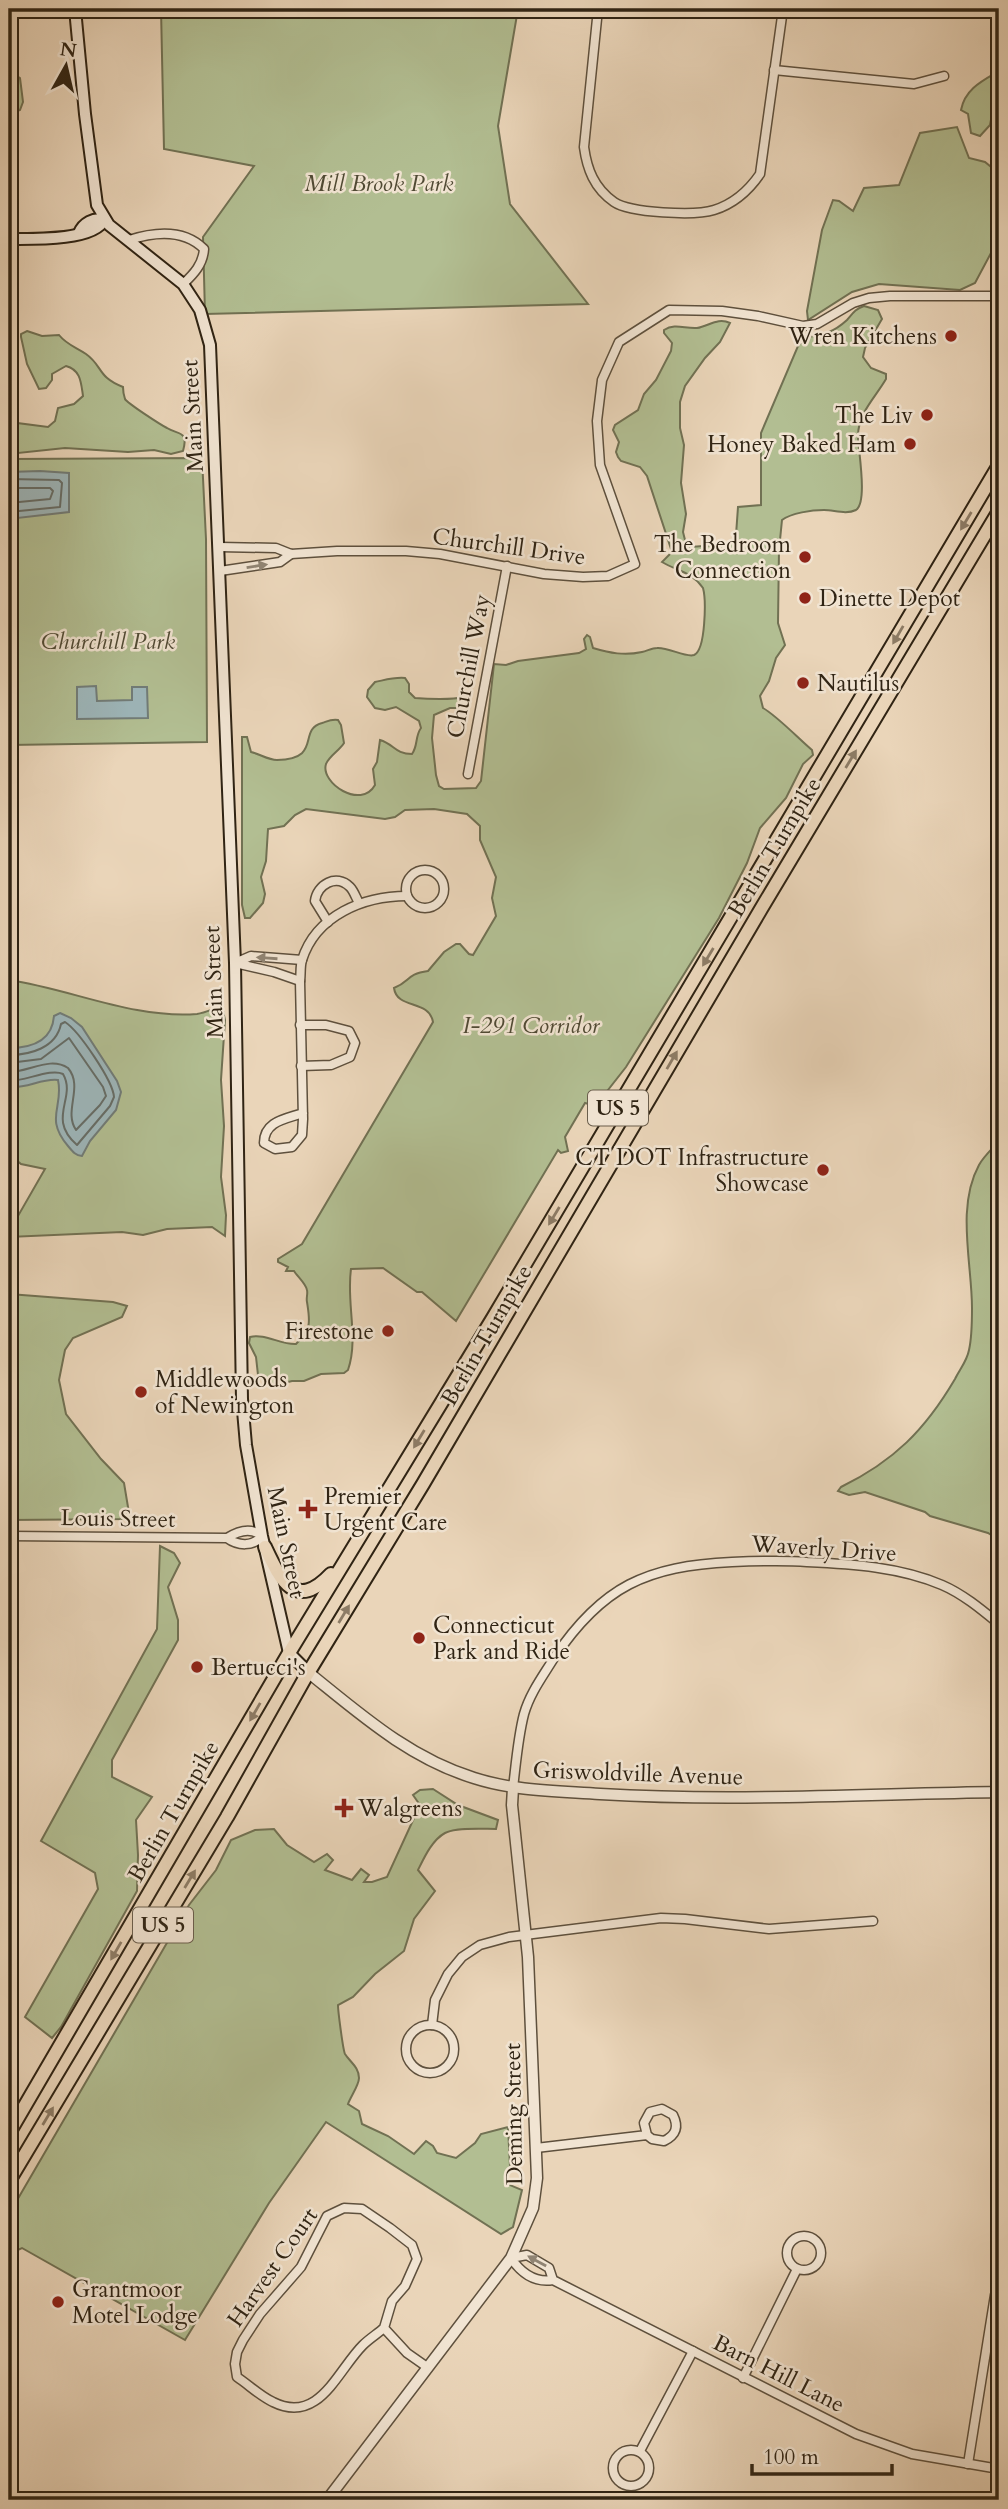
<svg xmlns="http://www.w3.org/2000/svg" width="1008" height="2509" viewBox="0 0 1008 2509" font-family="Cardo,serif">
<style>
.green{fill:#b2be92;stroke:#717153;stroke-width:2}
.water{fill:#9db6ba;stroke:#717c78;stroke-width:2}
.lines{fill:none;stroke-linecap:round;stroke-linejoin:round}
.shore{stroke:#666d67;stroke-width:2}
.minor-casing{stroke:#5e503d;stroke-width:11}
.tertiary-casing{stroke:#5e503d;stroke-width:13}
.secondary-casing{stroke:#302414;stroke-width:14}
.trunk-casing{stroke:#302414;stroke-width:16}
.minor{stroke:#f1e4d2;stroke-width:8}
.tertiary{stroke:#f1e4d2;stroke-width:10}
.secondary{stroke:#f1e4d2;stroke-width:10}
.trunk{stroke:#ead5b9;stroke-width:12}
.oneway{fill:#8d7c66}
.oneway2{fill:#908473}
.poi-dot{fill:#8f2418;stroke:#f1e4d2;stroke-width:2.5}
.labels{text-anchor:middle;stroke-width:5;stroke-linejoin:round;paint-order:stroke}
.shield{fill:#f1e4d2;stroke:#6a5e4d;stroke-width:2}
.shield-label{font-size:21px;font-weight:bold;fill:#302414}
.park-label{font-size:23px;font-style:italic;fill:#504a34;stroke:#f1e4d2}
.poi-label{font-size:23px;fill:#302414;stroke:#f1e4d2;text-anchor:start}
.street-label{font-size:23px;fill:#302414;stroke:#f1e4d2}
</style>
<rect width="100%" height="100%" fill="#ead5b9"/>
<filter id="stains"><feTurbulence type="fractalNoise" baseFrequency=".00286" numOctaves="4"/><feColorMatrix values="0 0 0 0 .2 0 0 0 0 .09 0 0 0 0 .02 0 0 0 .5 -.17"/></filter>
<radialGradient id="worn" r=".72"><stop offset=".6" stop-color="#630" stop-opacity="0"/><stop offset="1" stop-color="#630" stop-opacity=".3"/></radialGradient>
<g class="green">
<path d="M161,9H518L498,126L510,204L588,304L205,314L203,237L254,166L164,149Z"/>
<path d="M9,71L20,78L23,102L20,110L9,114Z"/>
<path d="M999,71V91L996,93L990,125L980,136L971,133L968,114L961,110C965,89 982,81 999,71Z"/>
<path d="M957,127L969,158L985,162L996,171L999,194V238L975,283L960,290L879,284L852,292L808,320L807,311L822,230L833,200L839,201L853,211L864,188L899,185L920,133Z"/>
<path d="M864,306L878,310L882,319L865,348L863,357L871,368L886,374V379C875,398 858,413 858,436C858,449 868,502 856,510C846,515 834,510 824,510C812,510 791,513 782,520L779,550L778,623L785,645L776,658L769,681L760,696L763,708C777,716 799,739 812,750L813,755L803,764L786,798L760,828L747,863L719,918L626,1067L604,1095L592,1105L585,1103L565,1137L568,1151L561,1153L558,1150L456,1321L422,1292H417L383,1268L351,1269C346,1302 359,1338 348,1370L344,1373L321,1374L304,1381H292L276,1385L270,1384L258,1375L256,1357L249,1343L250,1337C265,1333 281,1345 296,1344C312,1328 310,1322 307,1302C306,1298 308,1294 307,1290C306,1284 297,1276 294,1271H286L288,1267L278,1262V1259L302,1244L433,1022C429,999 397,1010 394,988C411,981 406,974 428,971L444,952L456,944H460L469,954L473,955L496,916L492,898L496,877L480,840V826L467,814L434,809L405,810L395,817L385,819L306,809L295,815L284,826L268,829L266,861L261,877L265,894L263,903L250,918H245L242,905V737H247L251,752C260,754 268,760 277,760C323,759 297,730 322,723C328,721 331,719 338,720L341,725L344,743C340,750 329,756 326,764C320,783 361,810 375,785L373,769L377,762L380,740C394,744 395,754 412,754C418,746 415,736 421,728L419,721L396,707L385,710L375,708L367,697L368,690L375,682C385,680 394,677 405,678L409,684V692L415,698C427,699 453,700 463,697L466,699L459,708H450L434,715L432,738L436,775L439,786L444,789L476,788L481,781L494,664L506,665L518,661L579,653L586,649L584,639L587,635L590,637L593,648C610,653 624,656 642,652C647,651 652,648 657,648C668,647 686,658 694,655C706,650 706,599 703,588C692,572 677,571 662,562L672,552L647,476L640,467L621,461L618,457L616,452L619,442L613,430L615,425L638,410L644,394L656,380L671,351L672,343L664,333V330C675,323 685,329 697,328C709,326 718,317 730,323L720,342L705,358L685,386L680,402V428L684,445L681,483L686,514L683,532L686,544L690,547L730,544L736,535L738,507L761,505V433L798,346L806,337C822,336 834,332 847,320C853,313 855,309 864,306Z"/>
<path d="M27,331L42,336L59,335C67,345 76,347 86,354C103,366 97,377 123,387C123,390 124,396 125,399C127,403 161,425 167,428C178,435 189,430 183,451L171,454L154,450L128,452L65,448L9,454V422L48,427L55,421L58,408L74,404L83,396C81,383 81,370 66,366L52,374V380L46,388L39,389L27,364L21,337V334Z"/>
<path d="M202,458L206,539L207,742L9,745V459Z"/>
<path d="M9,980C71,989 133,1019 197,1014C206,1013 214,1008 222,1006L225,1020L221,1080L224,1126L221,1177L226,1215L225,1236L212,1227L167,1229L143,1235L122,1232L9,1237V1211L18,1216L45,1169L21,1164L9,1154Z"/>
<path d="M999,1141V1540L988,1533L930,1516L925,1512L865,1492L849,1495L838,1491L841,1487C894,1461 925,1430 955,1379C960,1369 967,1361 969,1350C972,1337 972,1322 972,1308C972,1263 956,1207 979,1165C984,1156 993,1148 999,1141Z"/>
<path d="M9,1294L113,1302L127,1306L122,1317L73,1338L65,1350L59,1380L66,1414L101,1459L124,1483L130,1519L9,1520Z"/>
<path d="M160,1546L174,1553L180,1563L168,1587L178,1620V1640L112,1760V1777L152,1797L136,1820L138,1855L137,1891L61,2027L52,2038L25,2017L98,1889L95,1873L41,1841L157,1629Z"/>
<path d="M433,1789L458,1805L498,1820L496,1829C483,1829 456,1827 445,1833C432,1840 424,1858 418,1870L435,1891L414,1919L404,1951L375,1974L353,1997L338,2005C338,2011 343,2050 345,2054C350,2062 359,2067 359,2078C359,2085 351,2096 348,2104L359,2111L362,2124L388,2136L414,2154L426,2141L433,2146L437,2153L456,2158L475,2143L481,2134L508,2127L510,2166L505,2183L522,2190L513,2227L501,2234L326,2122L269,2203L185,2340L22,2248L9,2254V2214L189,1905L216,1870L231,1840L255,1830L274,1829L287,1845L314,1862L327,1854L333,1860L325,1870L352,1880L361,1869L369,1875L364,1882H372L387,1877L420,1805L413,1795L420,1790Z"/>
</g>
<g class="water">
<path d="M40,471L69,473V512L9,519V472Z"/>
<path d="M96,686L97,701L132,700V687H147L148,718L77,719V687Z"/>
<path d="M60,1013L71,1018L82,1027L117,1081L121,1092L116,1110L90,1141L82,1156C75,1155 73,1152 68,1146C44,1118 64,1107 58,1080C42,1078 26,1089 9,1087V1048C31,1048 52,1042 54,1016Z"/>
</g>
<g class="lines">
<g class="shore">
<path d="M9,479L59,480L62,483L60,507L9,512"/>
<path d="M9,488H50L53,491L50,499L9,503"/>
<path d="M9,1055C30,1055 56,1048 61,1024L65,1022C79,1031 113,1081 114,1097L110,1106L77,1145C46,1118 77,1098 63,1074C51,1068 26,1081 9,1081"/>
<path d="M9,1063L41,1059L69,1038L103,1087L106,1096L100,1105L76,1130C63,1111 84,1087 68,1068C50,1056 29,1072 9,1072"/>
</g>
<defs>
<g id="minor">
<path d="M598,9L584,147C587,169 594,188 614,202C630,213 695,216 714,210C733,204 749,190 760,174L783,9"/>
<path d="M774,70L914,84L944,76"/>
<path d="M129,240C154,232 184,229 204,249C203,264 194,274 183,284"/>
<path d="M220,547L276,548L291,554L337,551H406L440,554L544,574L583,577L608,576L635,564L600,465L597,421L602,380L619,342L669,310L722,311L758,316L803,326L817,324L853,303L869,298L890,296H999"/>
<path d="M220,571L280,562L291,554"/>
<path d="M468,774L507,566"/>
<circle cx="425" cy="889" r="19"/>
<path d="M328,922L315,901C317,885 336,873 350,887C354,891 356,898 359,903"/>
<path d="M235,963L251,956L302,960"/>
<path d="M235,963L274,972L300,981"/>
<path d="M300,1025H326L349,1031L355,1043L350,1057L331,1065L301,1066"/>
<path d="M303,1113C286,1119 264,1121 264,1143L275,1149L292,1147L302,1135L303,1119L300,981C301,974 300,966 302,960C316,915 364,896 407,896"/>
<path d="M9,1536L227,1538C238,1546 253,1547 262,1536C251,1527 238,1531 227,1538"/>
<path d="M513,1788C516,1763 518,1737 524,1714C530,1693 543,1676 554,1658C602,1586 647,1566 732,1562C757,1561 782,1560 807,1562C852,1564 900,1567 942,1585C963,1594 982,1610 999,1624"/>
<circle cx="430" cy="2049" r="24"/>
<path d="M432,2025L435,2000L448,1974L462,1957L480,1945L509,1937L661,1918L685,1919L769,1929L873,1921"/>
<path d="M536,2148L647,2135L652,2139L664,2141C676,2135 679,2127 673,2115L662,2109L650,2112L644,2123L647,2135"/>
<circle cx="804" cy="2253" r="17"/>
<path d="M553,2280L549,2268L527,2255L511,2258C521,2273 534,2283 553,2280L856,2434L912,2454L999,2469"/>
<path d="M384,2328C377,2334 369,2339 363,2345C337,2371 319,2425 273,2402C260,2396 249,2385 237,2377L235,2364L237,2352L243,2340L260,2314L301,2267L327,2216L344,2208L362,2209L390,2228L412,2245L417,2259L405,2286L392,2301L384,2328L407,2353L427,2367"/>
<path d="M743,2378L797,2269"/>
<circle cx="631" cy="2468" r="18"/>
<path d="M640,2451L693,2351"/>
<path d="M968,2464L995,2295L999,2282"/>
</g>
<g id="tertiary">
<path d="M309,1673C360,1714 409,1758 474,1778C514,1791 558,1791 600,1794C732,1802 867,1794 999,1792"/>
<path d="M327,2500L511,2258L533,2208L537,2178L528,1957L512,1805L513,1788"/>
</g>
<g id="secondary">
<path d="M75,9L85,114L97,205L109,225L183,284L200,310L210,345L235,963L242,1399L246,1445L262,1536L289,1653L309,1673"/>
<path d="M79,233C83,223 94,217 104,220"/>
<path d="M9,239C31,239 94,241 104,220"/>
</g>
<g id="trunk">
<path d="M265,1547C280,1579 295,1612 331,1574"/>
<path d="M9,2133L289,1653L493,1318L999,465"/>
<path d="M9,2181L227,1817L305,1678L423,1484L761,909L999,511"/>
</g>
</defs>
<use href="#minor" class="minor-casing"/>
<use href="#tertiary" class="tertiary-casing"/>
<use href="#secondary" class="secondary-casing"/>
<use href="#trunk" class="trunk-casing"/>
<use href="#minor" class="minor"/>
<use href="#tertiary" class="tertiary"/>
<use href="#secondary" class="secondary"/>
<use href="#trunk" class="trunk"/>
</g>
<defs><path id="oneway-solid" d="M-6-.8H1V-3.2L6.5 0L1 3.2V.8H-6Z" transform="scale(1.75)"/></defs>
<g class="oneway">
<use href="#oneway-solid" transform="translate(966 521) rotate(121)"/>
<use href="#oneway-solid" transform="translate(898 635) rotate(120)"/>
<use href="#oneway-solid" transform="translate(851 759) rotate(-59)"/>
<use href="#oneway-solid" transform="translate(708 957) rotate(121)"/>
<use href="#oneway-solid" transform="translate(672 1060) rotate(-60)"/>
<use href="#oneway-solid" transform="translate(554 1216) rotate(121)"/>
<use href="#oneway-solid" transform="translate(419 1439) rotate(121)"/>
<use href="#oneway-solid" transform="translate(344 1614) rotate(-59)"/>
<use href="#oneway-solid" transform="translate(255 1712) rotate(120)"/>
<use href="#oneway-solid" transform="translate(190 1879) rotate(-59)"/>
<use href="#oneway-solid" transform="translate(116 1951) rotate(120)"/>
<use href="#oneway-solid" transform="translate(48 2116) rotate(-59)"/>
</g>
<g class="oneway2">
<use href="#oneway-solid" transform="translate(257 566) rotate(-9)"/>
<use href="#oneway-solid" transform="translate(267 958) rotate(-176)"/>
<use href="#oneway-solid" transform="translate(537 2261) rotate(-151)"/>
</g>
<g class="poi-dot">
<circle cx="951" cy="336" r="7"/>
<circle cx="927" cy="415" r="7"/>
<circle cx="910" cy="444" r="7"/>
<circle cx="805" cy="557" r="7"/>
<circle cx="805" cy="598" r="7"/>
<circle cx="803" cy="683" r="7"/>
<circle cx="823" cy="1170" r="7"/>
<circle cx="388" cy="1331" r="7"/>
<circle cx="141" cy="1392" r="7"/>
<path d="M304.5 1498.5h7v7h7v7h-7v7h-7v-7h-7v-7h7z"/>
<circle cx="419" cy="1638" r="7"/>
<circle cx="197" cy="1667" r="7"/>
<path d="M340.5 1797.5h7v7h7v7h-7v7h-7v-7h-7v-7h7z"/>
<circle cx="58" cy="2302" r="7"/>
</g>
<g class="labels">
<g class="shield">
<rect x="588" y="1090.5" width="60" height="35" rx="5"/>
<rect x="133" y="1907.5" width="60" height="35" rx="5"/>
</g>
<g class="shield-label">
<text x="618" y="1115">US 5</text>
<text x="163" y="1932">US 5</text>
</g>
<g class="park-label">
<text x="379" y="191">Mill Brook Park</text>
<text x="108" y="649">Churchill Park</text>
<text x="531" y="1033">I-291 Corridor</text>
</g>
<g class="poi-label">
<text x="937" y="344" text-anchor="end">Wren Kitchens</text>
<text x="913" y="423" text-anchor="end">The Liv</text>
<text x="896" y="452" text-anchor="end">Honey Baked Ham</text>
<text x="791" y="552" text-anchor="end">The Bedroom<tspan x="791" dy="26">Connection</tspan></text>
<text x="819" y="606">Dinette Depot</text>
<text x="817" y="691">Nautilus</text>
<text x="809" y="1165" text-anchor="end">CT DOT Infrastructure<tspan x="809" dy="26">Showcase</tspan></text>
<text x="374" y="1339" text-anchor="end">Firestone</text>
<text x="155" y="1387">Middlewoods<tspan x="155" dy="26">of Newington</tspan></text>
<text x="324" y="1504">Premier<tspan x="324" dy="26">Urgent Care</tspan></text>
<text x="433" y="1633">Connecticut<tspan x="433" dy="26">Park and Ride</tspan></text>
<text x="211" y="1675">Bertucci's</text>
<text x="358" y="1816">Walgreens</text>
<text x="72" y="2297">Grantmoor<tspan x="72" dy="26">Motel Lodge</tspan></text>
</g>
<g class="street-label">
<text transform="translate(192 416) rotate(-93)" y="8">Main Street</text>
<text transform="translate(509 546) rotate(8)" y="8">Churchill Drive</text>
<text transform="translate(468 666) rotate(-79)" y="8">Churchill Way</text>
<text transform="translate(774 847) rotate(-59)" y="8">Berlin Turnpike</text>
<text transform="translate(213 982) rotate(-92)" y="8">Main Street</text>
<text transform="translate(486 1335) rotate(-60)" y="8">Berlin Turnpike</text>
<text transform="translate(118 1518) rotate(1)" y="8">Louis Street</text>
<text transform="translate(287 1542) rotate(78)" y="8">Main Street</text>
<text transform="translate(824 1548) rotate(4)" y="8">Waverly Drive</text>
<text transform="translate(638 1773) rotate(2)" y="8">Griswoldville Avenue</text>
<text transform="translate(173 1811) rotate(-60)" y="8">Berlin Turnpike</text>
<text transform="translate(513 2114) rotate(-91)" y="8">Deming Street</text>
<text transform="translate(272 2267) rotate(-55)" y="8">Harvest Court</text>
<text transform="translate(779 2373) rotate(27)" y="8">Barn Hill Lane</text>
</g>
</g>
<rect width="1008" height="2509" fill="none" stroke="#ead5b9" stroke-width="35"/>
<rect x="10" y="10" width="987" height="2488" fill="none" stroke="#302414" stroke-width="3.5"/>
<rect x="18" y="18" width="973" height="2474" fill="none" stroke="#302414" stroke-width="2"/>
<g transform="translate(66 66) rotate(8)" stroke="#f1e4d2" stroke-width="5" paint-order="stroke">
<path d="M0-5L12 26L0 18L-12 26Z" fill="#302414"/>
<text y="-10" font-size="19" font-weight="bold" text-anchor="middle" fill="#302414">N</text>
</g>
<path d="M752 2464v10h140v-10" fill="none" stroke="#302414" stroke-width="3.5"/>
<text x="763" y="2464" font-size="21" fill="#302414" stroke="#f1e4d2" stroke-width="5" paint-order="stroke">100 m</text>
<rect width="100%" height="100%" filter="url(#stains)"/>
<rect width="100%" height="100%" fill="url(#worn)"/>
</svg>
